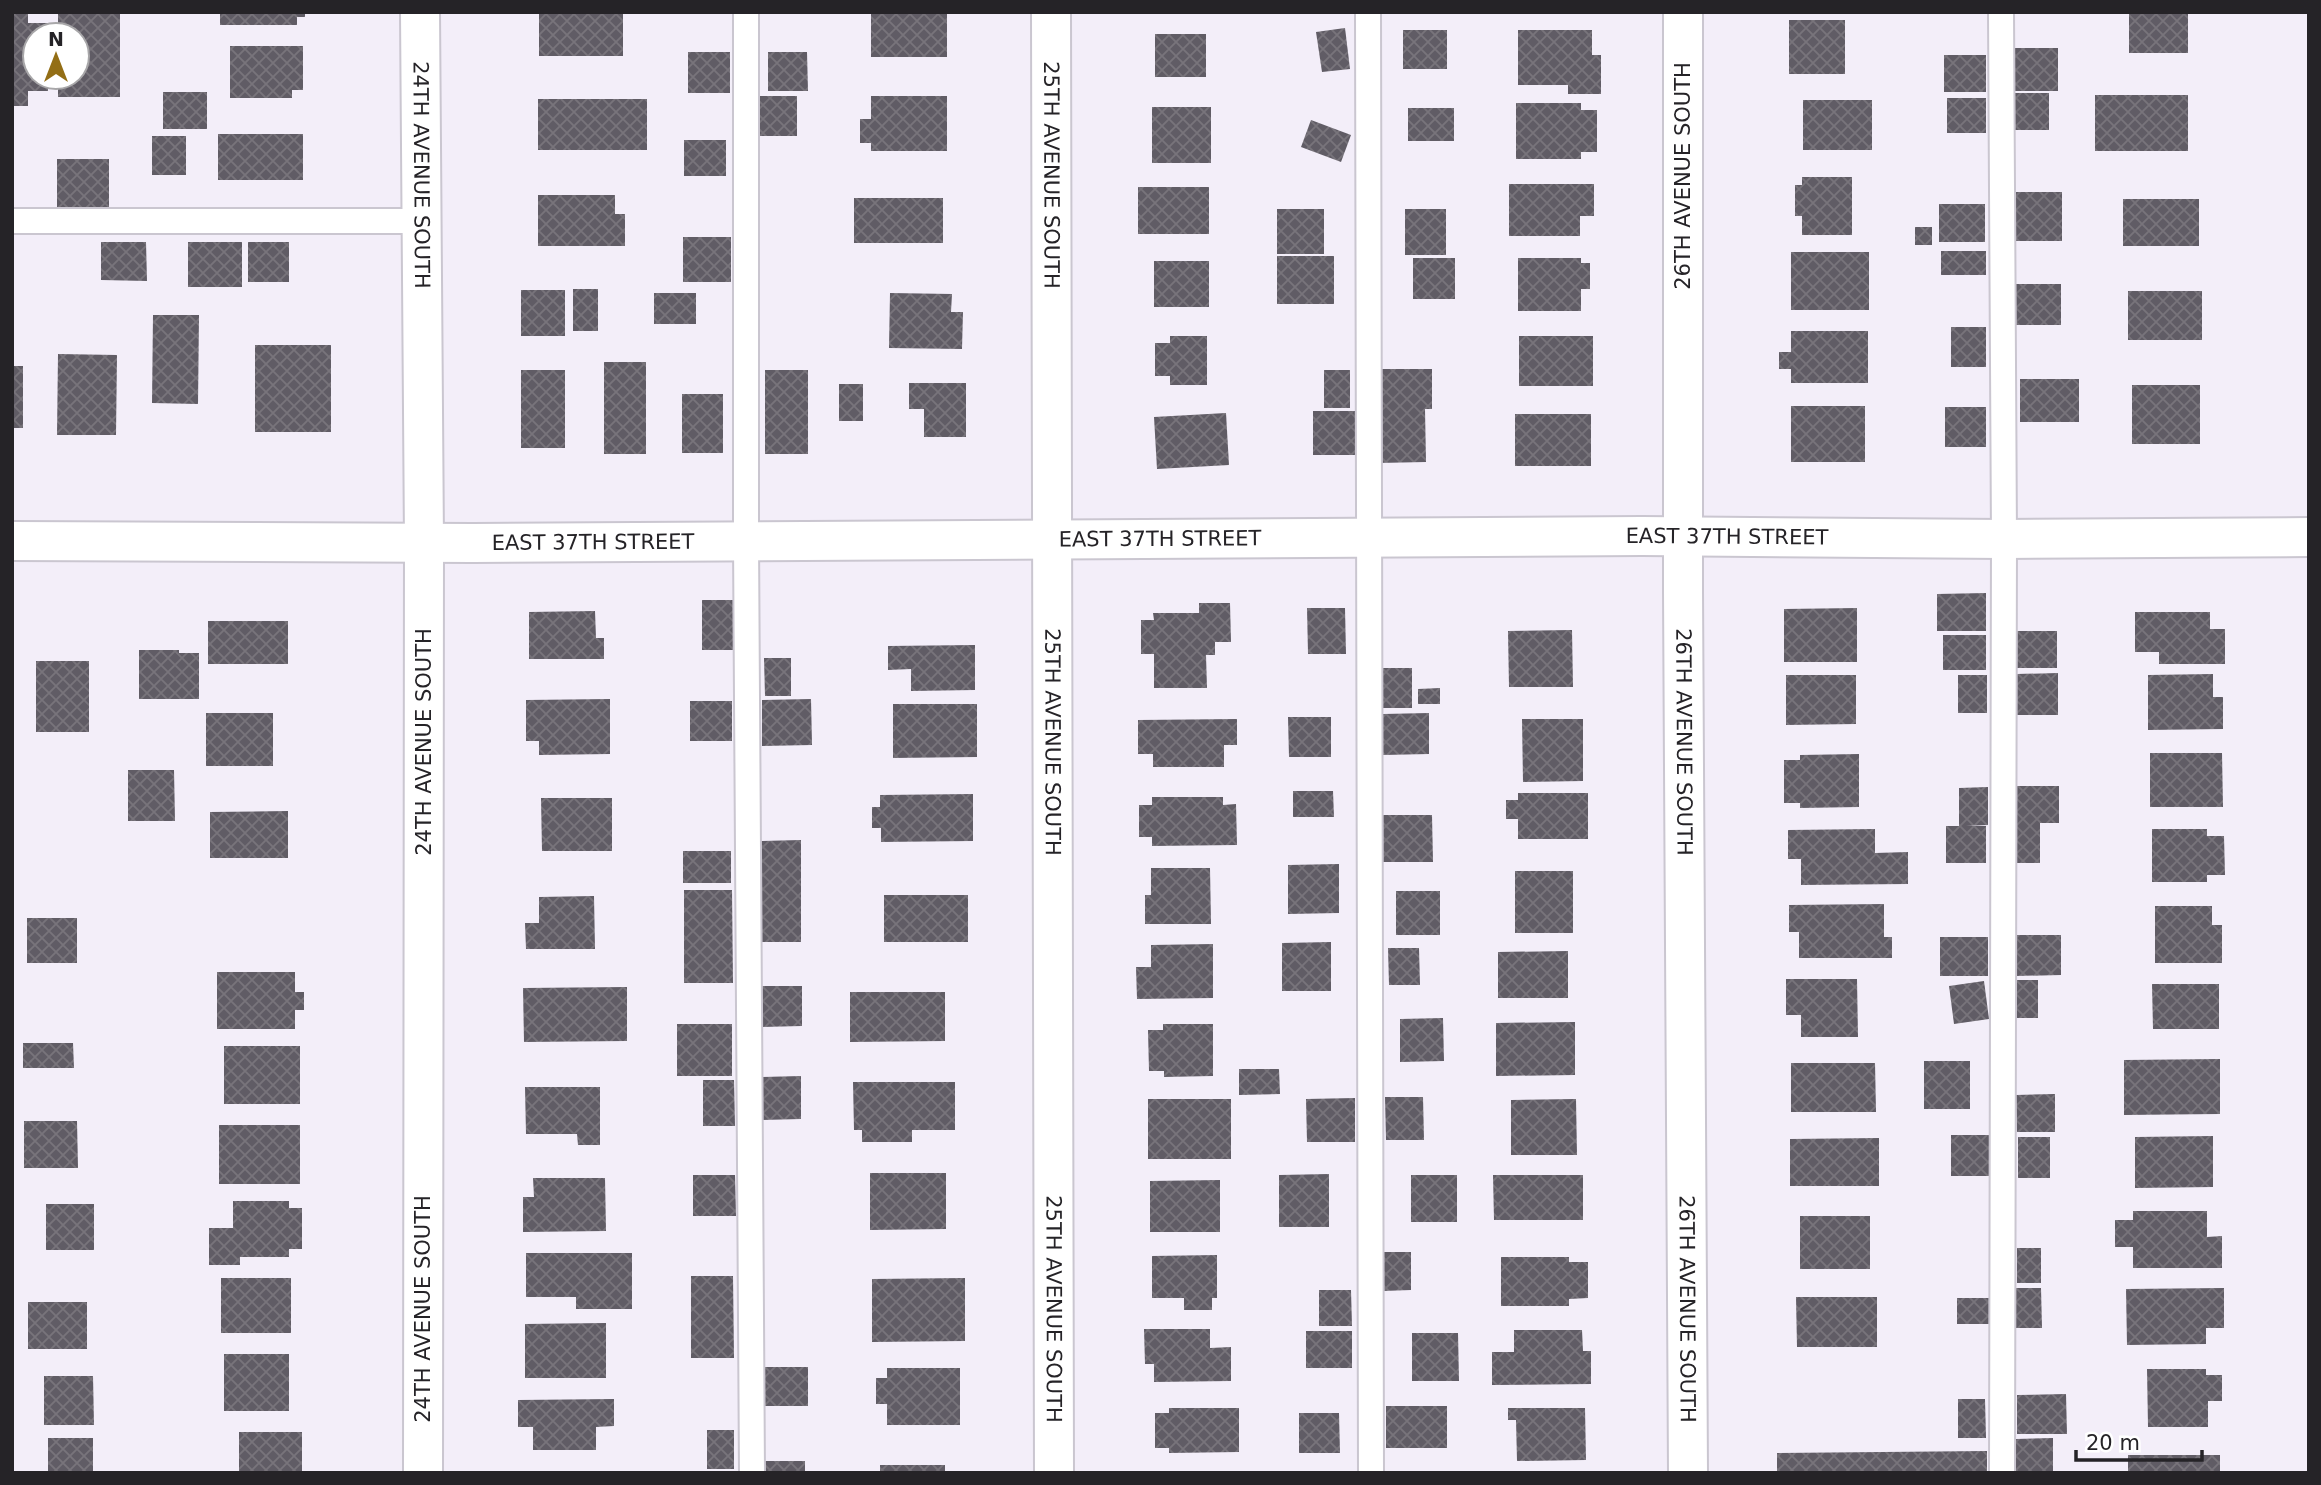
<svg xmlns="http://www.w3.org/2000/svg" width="2321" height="1485" viewBox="0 0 2321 1485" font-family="'DejaVu Sans',sans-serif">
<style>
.building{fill:url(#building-cross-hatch)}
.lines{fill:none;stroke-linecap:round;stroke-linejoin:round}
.service-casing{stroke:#cac6d0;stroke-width:28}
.minor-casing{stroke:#cac6d0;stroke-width:42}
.service{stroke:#fff;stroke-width:24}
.minor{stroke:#fff;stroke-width:38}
.labels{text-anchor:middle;stroke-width:7;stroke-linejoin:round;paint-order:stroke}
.street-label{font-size:21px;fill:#252327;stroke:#fff}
</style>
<defs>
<pattern id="building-cross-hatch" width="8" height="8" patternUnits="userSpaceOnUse" patternTransform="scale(1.75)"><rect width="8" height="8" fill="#605c65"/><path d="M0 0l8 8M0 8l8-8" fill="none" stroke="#78747b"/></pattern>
</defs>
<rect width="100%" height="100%" fill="#f3eef9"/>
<g class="building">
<path d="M12,12H28V23H48V35H35V77H48V91H28V106H12Z"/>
<path d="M58,12H120V97H58V77H77V35H58Z"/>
<path d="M220,12H305V17H297V25H220Z"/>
<rect x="539" y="12" width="84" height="44"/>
<rect x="871" y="12" width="76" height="45"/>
<rect x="2129" y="12" width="59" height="41"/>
<rect x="1789" y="20" width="56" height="54"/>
<path d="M1345,28L1350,69L1322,72L1316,32Z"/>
<rect x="1403" y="30" width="44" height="39"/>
<path d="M1518,30H1592V55H1601V94H1568V85H1518Z"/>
<rect x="1155" y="34" width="51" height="43"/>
<path d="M230,46H303V90H292V98H230Z"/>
<rect x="2015" y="48" width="43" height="43"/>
<rect x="688" y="52" width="42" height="41"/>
<path d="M768,52H807L808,91H768Z"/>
<rect x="1944" y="55" width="42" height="37"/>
<rect x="163" y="92" width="44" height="37"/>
<rect x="2012" y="93" width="37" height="37"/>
<rect x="2095" y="95" width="93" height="56"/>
<rect x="759" y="96" width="38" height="40"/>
<path d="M871,96H947V151H871V143H860V119H871Z"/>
<rect x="1947" y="98" width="39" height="35"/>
<rect x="538" y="99" width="109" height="51"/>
<rect x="1803" y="100" width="69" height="50"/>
<path d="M1516,103H1581V110H1597V152H1581V159H1516Z"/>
<rect x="1152" y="107" width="59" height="56"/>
<rect x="1408" y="108" width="46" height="33"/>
<path d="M1311,120L1351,135L1341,162L1301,147Z"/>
<rect x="218" y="134" width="85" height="46"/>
<rect x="152" y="136" width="34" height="39"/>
<rect x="684" y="140" width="42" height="36"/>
<rect x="57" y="159" width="52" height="48"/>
<path d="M1802,177H1852V235H1802V216H1795V185H1802Z"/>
<path d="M1509,184H1594V216H1580V236H1509Z"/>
<rect x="1138" y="187" width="71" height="47"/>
<rect x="2013" y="192" width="49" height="49"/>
<path d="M538,195H615V214H625V246H538Z"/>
<rect x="854" y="198" width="89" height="45"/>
<rect x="2123" y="199" width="76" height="47"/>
<rect x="1939" y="204" width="46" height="38"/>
<rect x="1277" y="209" width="47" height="45"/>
<rect x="1405" y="209" width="41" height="46"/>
<rect x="1915" y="227" width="17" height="18"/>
<rect x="683" y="237" width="48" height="45"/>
<path d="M101,242H146L147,281L101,280Z"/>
<rect x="188" y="242" width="54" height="45"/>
<rect x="248" y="242" width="41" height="40"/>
<rect x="1941" y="251" width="45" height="24"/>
<rect x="1791" y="252" width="78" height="58"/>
<rect x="1277" y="256" width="57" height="48"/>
<rect x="1413" y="258" width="42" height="41"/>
<path d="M1518,258H1581V263H1590V289H1581V311H1518Z"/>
<rect x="1154" y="261" width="55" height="46"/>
<rect x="2015" y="284" width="46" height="41"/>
<rect x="573" y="289" width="25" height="42"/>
<rect x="521" y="290" width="44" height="46"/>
<rect x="2128" y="291" width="74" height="49"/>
<rect x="654" y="293" width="42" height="31"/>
<path d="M890,293L952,294L951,312H963L962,349L889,348Z"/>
<path d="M153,315H199L198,404L152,403Z"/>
<rect x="1951" y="327" width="35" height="40"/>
<path d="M1791,331H1868V383H1791V369H1779V352H1791Z"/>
<path d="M1170,336H1207V385H1170V376H1155V343H1170Z"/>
<rect x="1519" y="336" width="74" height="50"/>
<rect x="255" y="345" width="76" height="87"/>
<path d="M58,354L117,355L116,435H57Z"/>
<rect x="604" y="362" width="42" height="92"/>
<rect x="12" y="366" width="11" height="62"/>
<path d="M1382,369H1432V409H1425L1426,462L1378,463L1377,409H1382Z"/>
<rect x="521" y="370" width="44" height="78"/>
<rect x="765" y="370" width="43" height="84"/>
<rect x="1324" y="370" width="26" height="38"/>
<rect x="2020" y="379" width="59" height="43"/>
<path d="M909,383H966V437H924V409H909Z"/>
<rect x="839" y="384" width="24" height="37"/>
<rect x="2132" y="385" width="68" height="59"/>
<rect x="682" y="394" width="41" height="59"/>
<rect x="1791" y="406" width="74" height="56"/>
<rect x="1945" y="407" width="41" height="40"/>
<rect x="1313" y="411" width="42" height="44"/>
<path d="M1226,413L1229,465L1157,469L1154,417Z"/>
<rect x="1515" y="414" width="76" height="52"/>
<path d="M1986,593V631H1937V594Z"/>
<rect x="702" y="600" width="31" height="50"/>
<path d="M1199,603H1230L1231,642H1215V655H1206L1207,688H1154V654H1141V620H1154L1153,613H1199Z"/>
<path d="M1307,608H1345L1346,654H1308Z"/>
<path d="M1857,608V662H1784V609Z"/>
<path d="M595,611L596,638H604V659H529V612Z"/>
<path d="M2135,612H2210V629H2225V664H2159V652H2135Z"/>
<rect x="208" y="621" width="80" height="43"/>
<path d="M1572,630L1573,687H1509L1508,631Z"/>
<path d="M2016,631H2057V668H2017Z"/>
<rect x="1943" y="635" width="43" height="35"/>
<path d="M975,645V690L911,691V669L888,670V646Z"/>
<path d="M139,650H179V653H199V699H139Z"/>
<path d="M764,658H791V696H765Z"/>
<rect x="36" y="661" width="53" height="71"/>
<path d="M1382,668H1412V708H1383Z"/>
<path d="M2058,673V715H2017V674Z"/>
<path d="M2213,674V697H2223V729L2148,730V675Z"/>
<path d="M1786,675H1856V724L1786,725Z"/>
<rect x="1958" y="675" width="29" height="38"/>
<path d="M1440,688V704H1418V689Z"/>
<path d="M610,699V754L539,755V741H526V700Z"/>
<path d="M811,699L812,745L762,746V700Z"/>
<rect x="690" y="701" width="42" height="40"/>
<path d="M893,704H977V757L893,758Z"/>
<rect x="206" y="713" width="67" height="53"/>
<path d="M1429,713V754L1383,755V714Z"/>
<path d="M1288,717H1331V757H1289Z"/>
<path d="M1237,719V745H1224V767H1153V754H1138V720Z"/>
<path d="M1522,719H1583V781L1523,782Z"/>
<path d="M2150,753H2222L2223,807H2150Z"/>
<path d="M1859,754V807L1800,808V803H1784V760H1800V755Z"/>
<path d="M128,770H174L175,821H128Z"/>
<path d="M2014,786H2059V823H2040V863H2015Z"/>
<path d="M1988,787V825L1966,826H1986V863H1946V826H1959V788Z"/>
<path d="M1293,791H1333L1334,817H1293Z"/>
<path d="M1518,793H1588V839H1518V819H1506V800H1518Z"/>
<path d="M973,794V841L881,842V828H872V807H880V795Z"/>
<path d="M1152,797H1223V805L1236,804L1237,845L1152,846V837H1139V805H1152Z"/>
<path d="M541,798H612V851H542Z"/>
<path d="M288,811V858H210V812Z"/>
<path d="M1383,815H1432L1433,862H1383Z"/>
<path d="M1875,829V853L1908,852V884L1801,885V859H1788V830Z"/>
<path d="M2152,829H2207V836H2224L2225,875H2207V882H2152Z"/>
<path d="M801,840V942H760V841Z"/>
<rect x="683" y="851" width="48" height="32"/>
<path d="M1339,864V913L1288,914V865Z"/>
<path d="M1151,868H1210L1211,924H1145V895H1151Z"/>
<rect x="1515" y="871" width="58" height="62"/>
<path d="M684,890H732L733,983H684Z"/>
<rect x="1396" y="891" width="44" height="44"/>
<rect x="884" y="895" width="84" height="47"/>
<path d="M594,896L595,949H526L525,923H539V897Z"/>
<path d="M1884,904V937H1892V958H1799V932H1789V905Z"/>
<path d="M2155,906H2212V925H2222V963H2155Z"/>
<rect x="27" y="918" width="50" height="45"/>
<path d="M2016,935H2061V975L2016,976Z"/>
<rect x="1940" y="937" width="48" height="39"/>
<path d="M1331,942V991H1282V943Z"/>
<path d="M1213,944V998L1137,999L1136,967H1151V945Z"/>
<path d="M1388,948H1419L1420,985H1389Z"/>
<path d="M1568,951V998H1498V952Z"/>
<path d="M217,972H295V992H304V1010H295V1029H217Z"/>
<path d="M1786,979H1857L1858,1037H1801V1015H1786Z"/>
<rect x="2016" y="980" width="22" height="38"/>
<path d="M1984,981L1989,1019L1954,1024L1949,986Z"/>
<path d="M2152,984H2219V1029H2153Z"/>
<path d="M759,986H802V1026L760,1027Z"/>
<path d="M627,987V1041L524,1042L523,988Z"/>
<path d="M850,992H945V1041L850,1042Z"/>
<path d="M1443,1018L1444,1061L1400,1062V1019Z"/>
<path d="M1575,1022V1075L1496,1076V1023Z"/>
<rect x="677" y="1024" width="55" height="52"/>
<path d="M1163,1024H1213V1076L1164,1077V1071H1149L1148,1030H1163Z"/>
<path d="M23,1043H73L74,1068H23Z"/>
<rect x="224" y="1046" width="76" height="58"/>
<path d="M2220,1059V1114L2124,1115V1060Z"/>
<rect x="1924" y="1061" width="46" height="48"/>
<path d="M1791,1063H1875L1876,1112H1791Z"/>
<path d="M1239,1069H1279L1280,1094L1239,1095Z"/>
<path d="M801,1076V1119L760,1120V1077Z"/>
<path d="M703,1080H734L735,1126H703Z"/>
<path d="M853,1082H955V1130H912V1142H862V1130H854Z"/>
<path d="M525,1087H600V1145H578L577,1134H526Z"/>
<path d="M2055,1094V1132H2017L2016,1095Z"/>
<path d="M1385,1097H1423L1424,1140H1386Z"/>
<path d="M1355,1098V1142H1307L1306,1099Z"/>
<rect x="1148" y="1099" width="83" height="60"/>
<path d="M1576,1099L1577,1155H1511V1100Z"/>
<path d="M24,1121H77L78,1168H24Z"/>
<rect x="219" y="1125" width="81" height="59"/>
<rect x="1951" y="1135" width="38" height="41"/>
<path d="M2213,1136V1187L2135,1188V1137Z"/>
<rect x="2018" y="1137" width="32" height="41"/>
<path d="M1879,1138V1186H1790V1139Z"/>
<path d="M870,1173H946V1229L870,1230Z"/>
<path d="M1329,1174V1227H1279V1175Z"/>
<path d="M693,1175H735L736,1216H693Z"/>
<rect x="1411" y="1175" width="46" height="47"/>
<path d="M1493,1175H1583V1220H1494Z"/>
<path d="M533,1178H605L606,1231L523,1232V1197H534Z"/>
<path d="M1220,1180V1232H1150V1181Z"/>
<path d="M233,1201H289V1208H302V1249H289V1257H240V1265H209V1228H233Z"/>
<rect x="46" y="1204" width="48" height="46"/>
<path d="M2133,1211H2207V1237L2222,1236V1268H2133V1247H2115V1220H2133Z"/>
<rect x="1800" y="1216" width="70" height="53"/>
<rect x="2017" y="1248" width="24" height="35"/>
<path d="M1383,1252H1411V1290L1383,1291Z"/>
<path d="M526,1253H632V1309H576V1297H526Z"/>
<path d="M1217,1255V1298H1212V1310H1184V1298H1152V1256Z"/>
<path d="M1501,1257H1569V1262H1588V1298L1569,1299V1306H1501Z"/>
<path d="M691,1276H733L734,1358H691Z"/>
<rect x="221" y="1278" width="70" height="55"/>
<path d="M965,1278V1341L872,1342V1279Z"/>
<path d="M2016,1288H2041L2042,1328H2016Z"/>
<path d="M2224,1288V1328H2206V1344L2127,1345L2126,1289Z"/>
<path d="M1319,1290H1351L1352,1326H1319Z"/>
<path d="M1796,1297H1877V1347H1797Z"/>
<rect x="1957" y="1298" width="32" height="26"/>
<rect x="28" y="1302" width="59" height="47"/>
<path d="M606,1323V1378H525V1324Z"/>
<path d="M1144,1329H1210V1348L1231,1347V1381L1154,1382V1364H1145Z"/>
<path d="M1514,1330H1582L1583,1351H1591V1384L1492,1385V1352H1514Z"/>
<rect x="1306" y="1331" width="46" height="37"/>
<path d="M1412,1333H1458L1459,1381H1412Z"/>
<rect x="224" y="1354" width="65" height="57"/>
<rect x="759" y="1367" width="49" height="39"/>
<path d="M887,1368H960V1425H887V1404H876V1378H887Z"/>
<path d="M2147,1369H2206V1375H2222V1401H2208V1427H2148Z"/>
<path d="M44,1376H93L94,1425H44Z"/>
<path d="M2066,1394L2067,1434H2017V1395Z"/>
<path d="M614,1399V1426L596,1427V1450H533V1427H518V1400Z"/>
<path d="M1958,1399H1985L1986,1438H1958Z"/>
<rect x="1386" y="1406" width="61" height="42"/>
<path d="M1169,1408H1239V1452L1169,1453V1448H1155V1413H1169Z"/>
<path d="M1508,1408H1585L1586,1460L1517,1461L1516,1420H1508Z"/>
<path d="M1299,1413H1339L1340,1453H1299Z"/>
<rect x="707" y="1430" width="27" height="39"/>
<path d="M239,1432H302V1472L239,1473Z"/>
<rect x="48" y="1438" width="45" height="35"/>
<path d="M2053,1438V1473H2016V1439Z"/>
<path d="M1987,1451V1473H1777V1453Z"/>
<rect x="2128" y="1455" width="92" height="18"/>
<rect x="764" y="1461" width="41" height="12"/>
<rect x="880" y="1465" width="65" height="8"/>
</g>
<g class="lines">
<defs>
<g id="service">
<path d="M746,12V541L752,1473"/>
<path d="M1368,12L1371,1473"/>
<path d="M2001,12L2004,539L2002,1473"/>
<path d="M12,221H421"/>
</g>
<g id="minor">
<path id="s1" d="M420,12L424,543L423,1473"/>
<path id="s2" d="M1051,12L1054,1473"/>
<path id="s3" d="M1683,12V591L1688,1473"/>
<path id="s4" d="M12,541L473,543L1642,536L2004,539L2309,537"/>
</g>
</defs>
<use href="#service" class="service-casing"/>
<use href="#minor" class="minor-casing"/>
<use href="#service" class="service"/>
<use href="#minor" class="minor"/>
</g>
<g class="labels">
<g class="street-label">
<text dy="7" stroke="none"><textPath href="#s1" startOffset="163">24TH AVENUE SOUTH</textPath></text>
<text dy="7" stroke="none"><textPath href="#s2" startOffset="163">25TH AVENUE SOUTH</textPath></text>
<text transform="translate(1683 176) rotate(-90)" y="7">26TH AVENUE SOUTH</text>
<text dy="7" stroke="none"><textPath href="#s4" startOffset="1715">EAST 37TH STREET</textPath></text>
<text dy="7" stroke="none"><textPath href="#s4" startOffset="1148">EAST 37TH STREET</textPath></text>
<text dy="7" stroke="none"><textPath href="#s4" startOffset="581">EAST 37TH STREET</textPath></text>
<text transform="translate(424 742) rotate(-90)" y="7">24TH AVENUE SOUTH</text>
<text dy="7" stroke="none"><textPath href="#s2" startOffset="730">25TH AVENUE SOUTH</textPath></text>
<text dy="7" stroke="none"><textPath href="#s3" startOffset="730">26TH AVENUE SOUTH</textPath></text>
<text transform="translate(423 1309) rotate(-90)" y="7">24TH AVENUE SOUTH</text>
<text dy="7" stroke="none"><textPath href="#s2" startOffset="1297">25TH AVENUE SOUTH</textPath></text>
<text dy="7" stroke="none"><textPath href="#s3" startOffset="1297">26TH AVENUE SOUTH</textPath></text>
</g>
</g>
<rect width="2321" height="1485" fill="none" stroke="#252327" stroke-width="28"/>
<g transform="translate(56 56)"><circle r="33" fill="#ffffff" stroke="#a8a7a9" stroke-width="2"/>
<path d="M0-5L12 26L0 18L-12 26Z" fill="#936e15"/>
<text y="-10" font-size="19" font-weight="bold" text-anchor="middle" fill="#252327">N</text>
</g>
<path d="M2076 1450v10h126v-10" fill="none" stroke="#252327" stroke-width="3.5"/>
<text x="2086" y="1450" font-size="21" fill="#252327" stroke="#ffffff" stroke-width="5" paint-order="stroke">20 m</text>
</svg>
